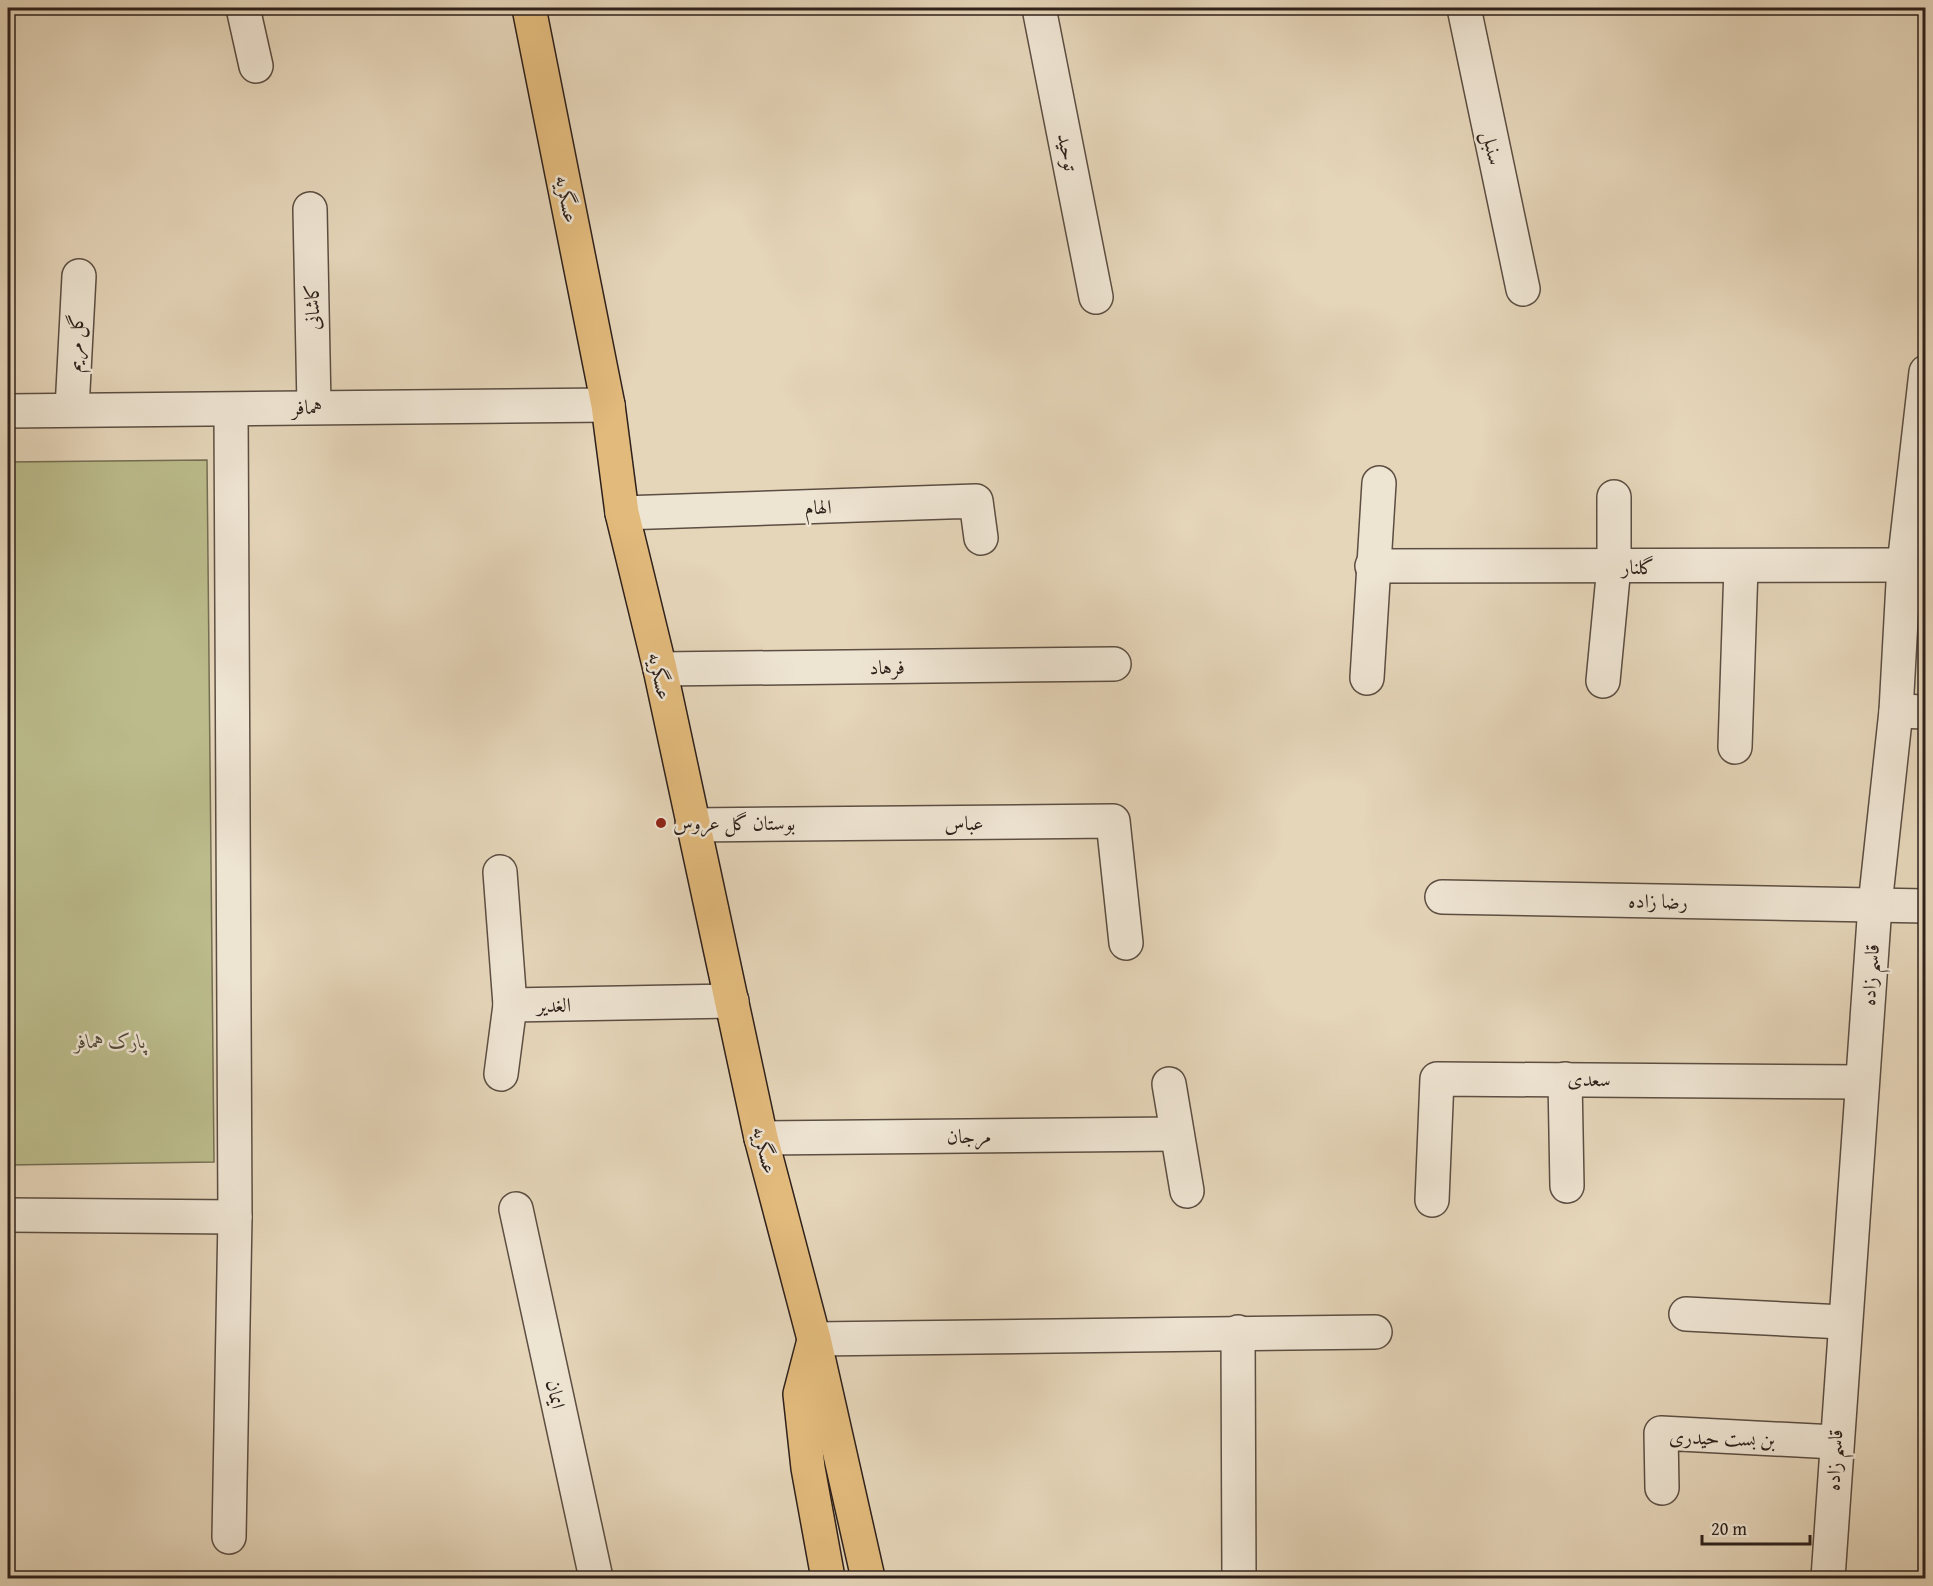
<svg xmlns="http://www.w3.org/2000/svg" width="1933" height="1586" viewBox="0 0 1933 1586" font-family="'Gentium Book Plus',Amiri,serif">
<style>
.green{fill:#bbbb8b;stroke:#746e53;stroke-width:1.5}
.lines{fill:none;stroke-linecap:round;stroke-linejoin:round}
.minor-casing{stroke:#5c4e42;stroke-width:36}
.major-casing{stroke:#2e211b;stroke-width:36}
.minor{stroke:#eee4d2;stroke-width:33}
.major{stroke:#e2ba7c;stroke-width:33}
.poi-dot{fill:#8f2418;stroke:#eee4d2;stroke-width:2}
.labels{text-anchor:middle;stroke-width:5;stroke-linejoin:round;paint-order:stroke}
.street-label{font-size:20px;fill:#2e211b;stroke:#eee4d2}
.poi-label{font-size:20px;fill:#2e211b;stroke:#eee4d2;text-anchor:start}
.park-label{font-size:20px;font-style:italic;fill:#514837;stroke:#eee4d2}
</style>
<rect width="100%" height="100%" fill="#e5d5b9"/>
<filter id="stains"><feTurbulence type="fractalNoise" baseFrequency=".00333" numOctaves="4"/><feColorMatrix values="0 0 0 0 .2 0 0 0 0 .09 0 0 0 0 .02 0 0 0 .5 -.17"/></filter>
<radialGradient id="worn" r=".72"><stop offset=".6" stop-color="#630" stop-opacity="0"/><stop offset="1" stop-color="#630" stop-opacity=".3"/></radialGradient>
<path class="green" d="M207,460L214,1162L8,1165V462Z"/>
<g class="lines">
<defs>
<g id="minor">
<path d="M243,8L256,66"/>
<path d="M1039,8L1096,297"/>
<path d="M1464,8L1523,289"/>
<path d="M310,209L314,406"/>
<path d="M72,409L79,276"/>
<path d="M8,411L608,405"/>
<path d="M622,513L976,501L981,538"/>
<path d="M1372,566L1904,565"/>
<path d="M660,669L1114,664"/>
<path d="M1367,678L1379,483"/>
<path d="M1603,681L1614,566V497"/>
<path d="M1896,711L1926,712"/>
<path d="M1735,747L1741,567"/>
<path d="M692,825L1113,821L1126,943"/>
<path d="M500,872L510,1005L732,1001"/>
<path d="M1442,897L1926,906"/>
<path d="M501,1074L510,1005"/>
<path d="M1565,1079L1567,1186"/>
<path d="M1169,1084L1187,1191"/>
<path d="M761,1138L1177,1134"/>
<path d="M1432,1200L1437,1079L1862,1082"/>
<path d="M516,1209L596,1578"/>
<path d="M8,1215L235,1217"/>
<path d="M1686,1314L1843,1322"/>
<path d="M1238,1332L1239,1578"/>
<path d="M814,1339L1375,1332"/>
<path d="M1662,1488L1661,1433L1835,1442"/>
<path d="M229,1537L235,1217L231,410"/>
<path d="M1828,1578L1875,905L1896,711L1904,565L1926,372"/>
</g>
<g id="major">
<path d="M529,8L608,405L622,513L660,669L761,1138L814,1339L868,1578"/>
<path d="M813,1344L800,1394L808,1468L828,1578"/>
</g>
</defs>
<use href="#minor" class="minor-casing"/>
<use href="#major" class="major-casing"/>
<use href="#minor" class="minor"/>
<use href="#major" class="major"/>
</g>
<circle class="poi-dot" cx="661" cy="823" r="6"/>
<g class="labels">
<g class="street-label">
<text transform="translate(1493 148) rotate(78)" y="7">سنبل</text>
<text transform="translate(1068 152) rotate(79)" y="7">توحید</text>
<text transform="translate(567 199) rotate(79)" y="7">عسگریه</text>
<text transform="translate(312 307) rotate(-91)" y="7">کاشانی</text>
<text transform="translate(75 343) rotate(-87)" y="7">گل مریم</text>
<text transform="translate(307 407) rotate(-2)" y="7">همافر</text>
<text transform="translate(818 507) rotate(-2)" y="7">الهام</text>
<text x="1638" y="574">گلنار</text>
<text transform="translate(887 667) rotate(-1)" y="7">فرهاد</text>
<text transform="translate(660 676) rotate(78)" y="7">عسگریه</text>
<text x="964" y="830">عباس</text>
<text transform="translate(1658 901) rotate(1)" y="7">رضا زاده</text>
<text transform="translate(1870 975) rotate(-86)" y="7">قاسم زاده</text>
<text transform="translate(554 1005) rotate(-1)" y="7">الغدیر</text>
<text transform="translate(1589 1079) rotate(1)" y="7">سعدی</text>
<text transform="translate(969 1136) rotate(-1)" y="7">مرجان</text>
<text transform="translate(765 1150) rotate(76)" y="7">عسگریه</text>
<text transform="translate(556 1394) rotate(78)" y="7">ایمان</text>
<text transform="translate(1722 1438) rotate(2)" y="7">بن بست حیدری</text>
<text transform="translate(1834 1460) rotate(-87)" y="7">قاسم زاده</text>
</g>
<g class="poi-label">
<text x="673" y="830">بوستان گل عروس</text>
</g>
<g class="park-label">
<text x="110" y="1048">پارک همافر</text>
</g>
</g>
<rect width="1933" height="1586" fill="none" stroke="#e5d5b9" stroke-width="30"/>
<rect x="9" y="9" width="1915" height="1568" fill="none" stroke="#2e211b" stroke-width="3"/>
<rect x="15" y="15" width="1903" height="1556" fill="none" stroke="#2e211b" stroke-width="1.5"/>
<path d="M1702 1535v9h108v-9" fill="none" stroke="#2e211b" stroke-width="3"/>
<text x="1711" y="1535" font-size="18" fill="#2e211b" stroke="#eee4d2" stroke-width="4.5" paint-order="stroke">20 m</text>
<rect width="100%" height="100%" filter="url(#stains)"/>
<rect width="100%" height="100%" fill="url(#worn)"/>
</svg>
